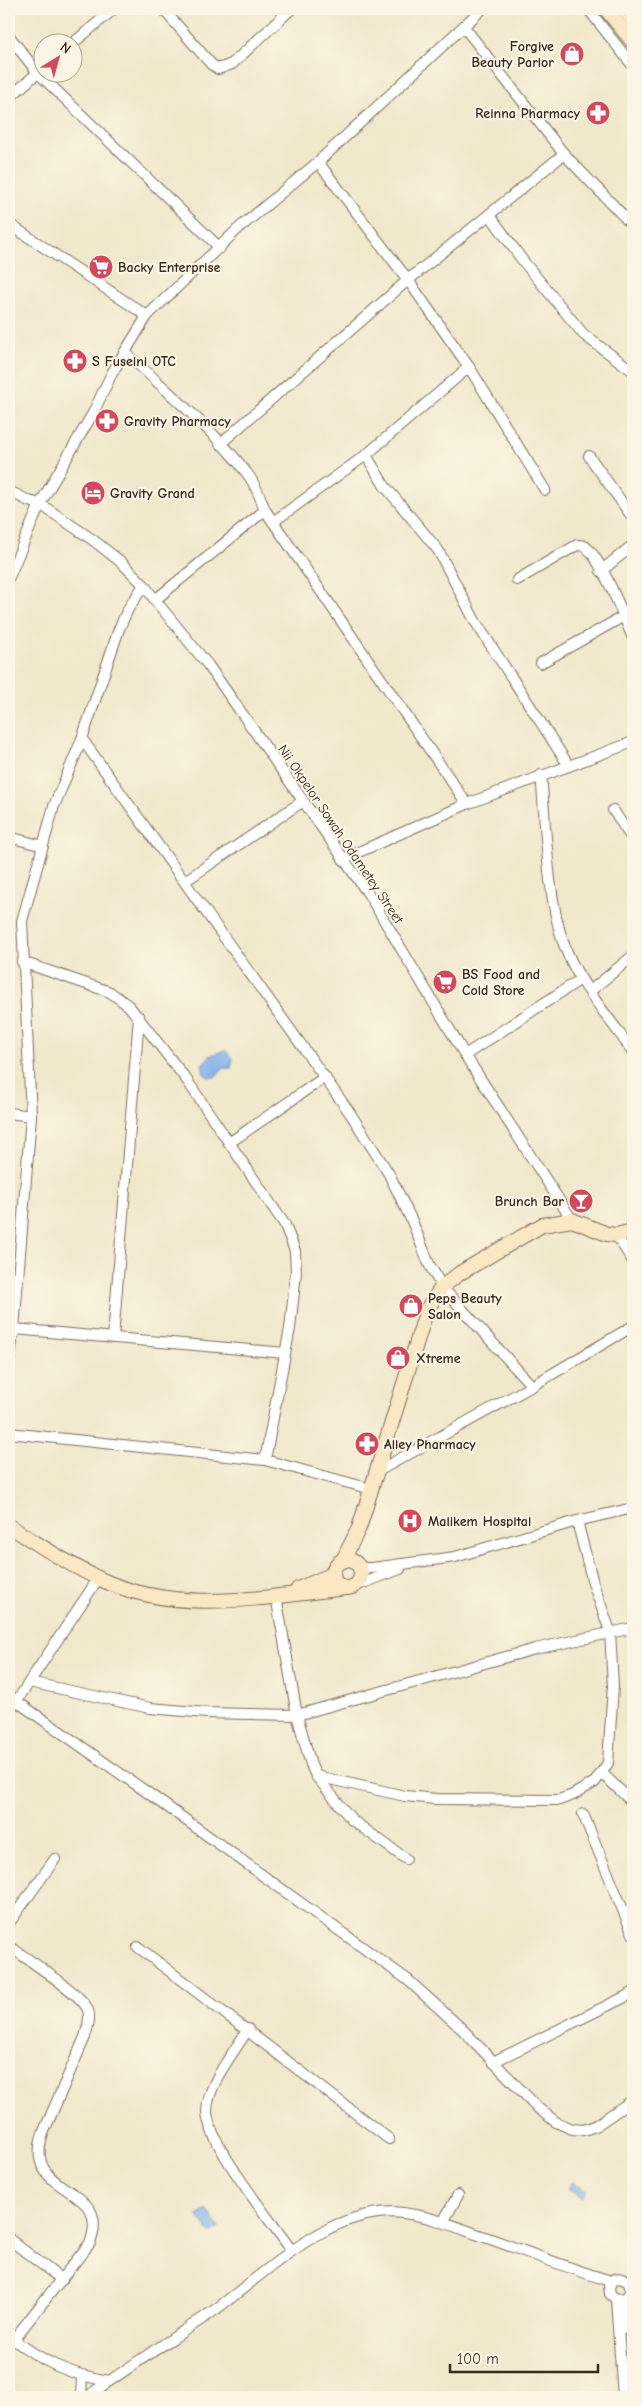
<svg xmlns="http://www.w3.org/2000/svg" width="642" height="2406" viewBox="0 0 642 2406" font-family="'Comic Neue',sans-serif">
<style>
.water{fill:#81b0eb;stroke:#5e6d84}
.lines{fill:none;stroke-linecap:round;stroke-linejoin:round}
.street-casing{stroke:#7a6c5b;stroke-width:12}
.secondary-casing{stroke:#7a6c5b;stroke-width:16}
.street{stroke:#fff;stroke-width:10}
.secondary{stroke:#fae7c3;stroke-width:14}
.labels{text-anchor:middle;stroke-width:4.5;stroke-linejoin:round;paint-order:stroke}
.poi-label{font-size:14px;font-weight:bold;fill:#3b2a1e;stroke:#fcf5e5;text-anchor:start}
.street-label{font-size:14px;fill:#3b2a1e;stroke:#fcf5e5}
</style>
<rect width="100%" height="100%" fill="#fcf5e5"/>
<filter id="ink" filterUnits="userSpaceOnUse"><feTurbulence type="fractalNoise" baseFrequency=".02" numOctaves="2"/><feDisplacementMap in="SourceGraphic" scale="10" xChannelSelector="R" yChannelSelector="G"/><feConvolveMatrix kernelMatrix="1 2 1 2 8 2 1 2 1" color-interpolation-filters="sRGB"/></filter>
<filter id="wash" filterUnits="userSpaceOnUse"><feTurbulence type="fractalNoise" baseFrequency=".0096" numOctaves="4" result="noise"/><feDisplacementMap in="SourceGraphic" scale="20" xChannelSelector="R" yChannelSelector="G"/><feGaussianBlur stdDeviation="1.12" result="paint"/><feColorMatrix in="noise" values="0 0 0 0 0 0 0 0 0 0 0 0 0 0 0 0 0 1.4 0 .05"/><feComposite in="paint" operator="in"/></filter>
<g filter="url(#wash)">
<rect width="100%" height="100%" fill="#f0e8cb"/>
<g class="water">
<path d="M225,1050L233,1058L231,1068H223L215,1077H208L204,1074L202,1064L211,1055Z"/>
<path d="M572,2182L587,2191L582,2198L567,2189Z"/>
<path d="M206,2209L219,2228L211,2234L197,2215Z"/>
</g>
</g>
<g filter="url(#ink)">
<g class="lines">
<defs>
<g id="street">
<path d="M163,9L211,64L218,69L232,64L291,9"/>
<path d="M588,9L633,66"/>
<path d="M464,27L564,154L633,226"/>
<path d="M9,36L38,73L220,248"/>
<path d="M72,44L114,9"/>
<path d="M9,98L42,69"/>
<path d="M318,162L408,280L469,367L545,490"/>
<path d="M489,214L523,261L584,335L633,371"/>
<path d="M9,224L147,316"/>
<path d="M125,352C164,389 213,429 246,472C255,483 260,496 265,510L467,804"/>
<path d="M220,444L408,280L564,154"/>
<path d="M366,455L384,485L438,550L475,621L569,766"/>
<path d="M589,456L633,518"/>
<path d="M9,491L29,501L40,504L93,540L121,562L144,585L155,600L208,665L369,895L465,1055L572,1220"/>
<path d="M273,522L366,455L469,367"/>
<path d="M601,571L633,545"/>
<path d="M9,577L40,504L93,413L112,373L147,316L238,229L318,162L482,9"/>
<path d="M517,580L577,545C582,545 585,545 588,549C603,563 624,617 633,638"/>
<path d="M155,600L265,510"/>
<path d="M541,663L624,616"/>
<path d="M82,739L350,1113L389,1174L412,1221L429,1264L442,1287L532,1386"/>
<path d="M541,775C546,826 547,895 563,942C577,982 609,1017 633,1052"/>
<path d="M613,810L633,840"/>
<path d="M9,837L43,846"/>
<path d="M343,859L467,804L633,742"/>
<path d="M185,881L303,801"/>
<path d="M22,962L110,992L129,1006L186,1079L285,1225L295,1251L296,1273L290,1328L265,1460"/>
<path d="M590,991L633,956"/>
<path d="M465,1055L581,979"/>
<path d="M9,1113L31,1116"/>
<path d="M229,1143L325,1077"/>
<path d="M616,1235L633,1261"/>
<path d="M14,1329L285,1353"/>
<path d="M113,1338L139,1017"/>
<path d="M9,1360L14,1329L31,1116L22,921L54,806L82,739L119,629L128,609L144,585"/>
<path d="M9,1433L265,1460L371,1489"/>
<path d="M378,1471L532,1386L633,1326"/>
<path d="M360,1568H372L455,1557L577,1521L633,1508"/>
<path d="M353,1587L400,1569"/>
<path d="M276,1596L297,1715L311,1765L316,1776L352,1820L406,1859"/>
<path d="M29,1682L150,1708L207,1713L297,1715L535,1649L633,1628"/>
<path d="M9,1696L151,1795L408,1980L462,2029L539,2109L556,2122L572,2129L584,2130L595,2126L633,2100"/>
<path d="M16,1702L98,1579"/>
<path d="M602,1773L633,1803"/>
<path d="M316,1776L405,1796L436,1799L559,1800L573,1795L595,1782L608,1763L613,1686L610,1631L593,1583L577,1521"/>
<path d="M583,1814L633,1934"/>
<path d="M9,1923L55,1859"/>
<path d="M9,1946C25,1958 83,1994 88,2010C91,2019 87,2029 85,2037L44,2131C18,2199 114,2181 90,2243L14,2339"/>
<path d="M138,1947L389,2139"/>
<path d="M248,2029C234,2053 208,2082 207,2111C207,2143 272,2222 292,2251"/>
<path d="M493,2062L633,1993"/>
<path d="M443,2222L458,2195"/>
<path d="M9,2239L62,2280"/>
<path d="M616,2299L626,2298L631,2291L629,2283L622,2278L614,2279L609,2286L610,2294L616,2299L623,2397"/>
<path d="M623,2329L627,2297"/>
<path d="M9,2336C43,2362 67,2374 109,2381"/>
<path d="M81,2397L82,2376"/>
<path d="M87,2397C128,2367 171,2340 212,2312C267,2273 330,2205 403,2213C429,2216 454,2226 479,2235C523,2250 566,2268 611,2281"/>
</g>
<g id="secondary">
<path d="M606,9L633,42"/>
<path d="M624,9L633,20"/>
<path d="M9,1526C38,1544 67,1564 98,1578C176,1616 264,1597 346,1588"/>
<path d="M343,1560L359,1528L366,1506L427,1309L442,1287L460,1273L542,1225L572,1220L607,1234L616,1235L633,1231"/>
<circle cx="347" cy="1574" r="14"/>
<path d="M298,1589L333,1574"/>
</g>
</defs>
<use href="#street" class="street-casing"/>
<use href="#secondary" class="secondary-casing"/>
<use href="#street" class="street"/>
<use href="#secondary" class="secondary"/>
</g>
</g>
<defs>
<symbol id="shop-disc" viewBox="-11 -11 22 22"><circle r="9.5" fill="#d1495b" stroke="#fcf5e5"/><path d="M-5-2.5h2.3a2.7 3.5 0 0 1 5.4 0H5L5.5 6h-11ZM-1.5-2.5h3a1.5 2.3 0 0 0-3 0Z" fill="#fff"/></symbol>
<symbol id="pharmacy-disc" viewBox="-11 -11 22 22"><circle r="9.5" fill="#d1495b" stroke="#fcf5e5"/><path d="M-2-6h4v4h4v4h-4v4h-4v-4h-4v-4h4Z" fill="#fff"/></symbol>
<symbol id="supermarket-disc" viewBox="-11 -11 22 22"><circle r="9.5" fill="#d1495b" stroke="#fcf5e5"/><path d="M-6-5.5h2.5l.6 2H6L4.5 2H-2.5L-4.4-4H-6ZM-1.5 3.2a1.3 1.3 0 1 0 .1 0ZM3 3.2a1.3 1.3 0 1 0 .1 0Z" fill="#fff"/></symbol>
<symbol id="hotel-disc" viewBox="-11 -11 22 22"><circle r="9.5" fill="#d1495b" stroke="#fcf5e5"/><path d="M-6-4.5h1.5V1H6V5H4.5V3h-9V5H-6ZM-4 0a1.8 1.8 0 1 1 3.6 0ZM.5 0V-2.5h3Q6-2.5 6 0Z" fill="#fff"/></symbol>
<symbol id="bar-disc" viewBox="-11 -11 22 22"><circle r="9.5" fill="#d1495b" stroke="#fcf5e5"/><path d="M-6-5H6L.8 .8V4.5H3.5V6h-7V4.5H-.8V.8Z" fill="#fff"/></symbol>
<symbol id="hospital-disc" viewBox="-11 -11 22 22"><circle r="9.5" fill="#d1495b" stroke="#fcf5e5"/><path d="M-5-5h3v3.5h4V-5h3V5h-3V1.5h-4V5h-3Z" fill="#fff"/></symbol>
</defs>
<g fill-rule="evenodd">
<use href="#shop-disc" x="558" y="40" width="28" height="28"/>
<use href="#pharmacy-disc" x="584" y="99" width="28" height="28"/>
<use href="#supermarket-disc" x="87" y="253" width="28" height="28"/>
<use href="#pharmacy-disc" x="61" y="347" width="28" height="28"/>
<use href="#pharmacy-disc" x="93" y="407" width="28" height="28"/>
<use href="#hotel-disc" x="79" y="479" width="28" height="28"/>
<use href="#supermarket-disc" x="431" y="968" width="28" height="28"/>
<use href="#bar-disc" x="567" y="1187" width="28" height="28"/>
<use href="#shop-disc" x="397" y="1292" width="28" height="28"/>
<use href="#shop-disc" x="384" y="1344" width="28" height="28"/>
<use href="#pharmacy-disc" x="353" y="1430" width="28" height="28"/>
<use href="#hospital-disc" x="396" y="1507" width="28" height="28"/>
</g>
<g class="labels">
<g class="poi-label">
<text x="554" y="51" text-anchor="end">Forgive<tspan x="554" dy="16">Beauty Parlor</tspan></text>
<text x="580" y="118" text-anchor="end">Reinna Pharmacy</text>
<text x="118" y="272">Backy Enterprise</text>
<text x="92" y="366">S Fuseini OTC</text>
<text x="124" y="426">Gravity Pharmacy</text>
<text x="110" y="498">Gravity Grand</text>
<text x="462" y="979">BS Food and<tspan x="462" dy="16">Cold Store</tspan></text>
<text x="564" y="1206" text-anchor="end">Brunch Bar</text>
<text x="428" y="1303">Peps Beauty<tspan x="428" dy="16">Salon</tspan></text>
<text x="416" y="1363">Xtreme</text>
<text x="384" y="1449">Alley Pharmacy</text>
<text x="428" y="1526">Malikem Hospital</text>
</g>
<g class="street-label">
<text transform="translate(341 834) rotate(56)" y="5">Nii Okpelor Sowah Odametey Street</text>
</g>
</g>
<rect width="642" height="2406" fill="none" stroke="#fcf5e5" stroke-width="30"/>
<g transform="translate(58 58) rotate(37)"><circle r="24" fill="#fcf5e5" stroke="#afa495"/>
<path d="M0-4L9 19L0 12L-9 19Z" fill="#d1495b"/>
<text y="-8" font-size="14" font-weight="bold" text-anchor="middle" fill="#3b2a1e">N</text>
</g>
<path d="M450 2364v8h148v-8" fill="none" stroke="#3b2a1e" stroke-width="2.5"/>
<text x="457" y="2364" font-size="15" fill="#3b2a1e" stroke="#fcf5e5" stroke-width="4" paint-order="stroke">100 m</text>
</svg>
